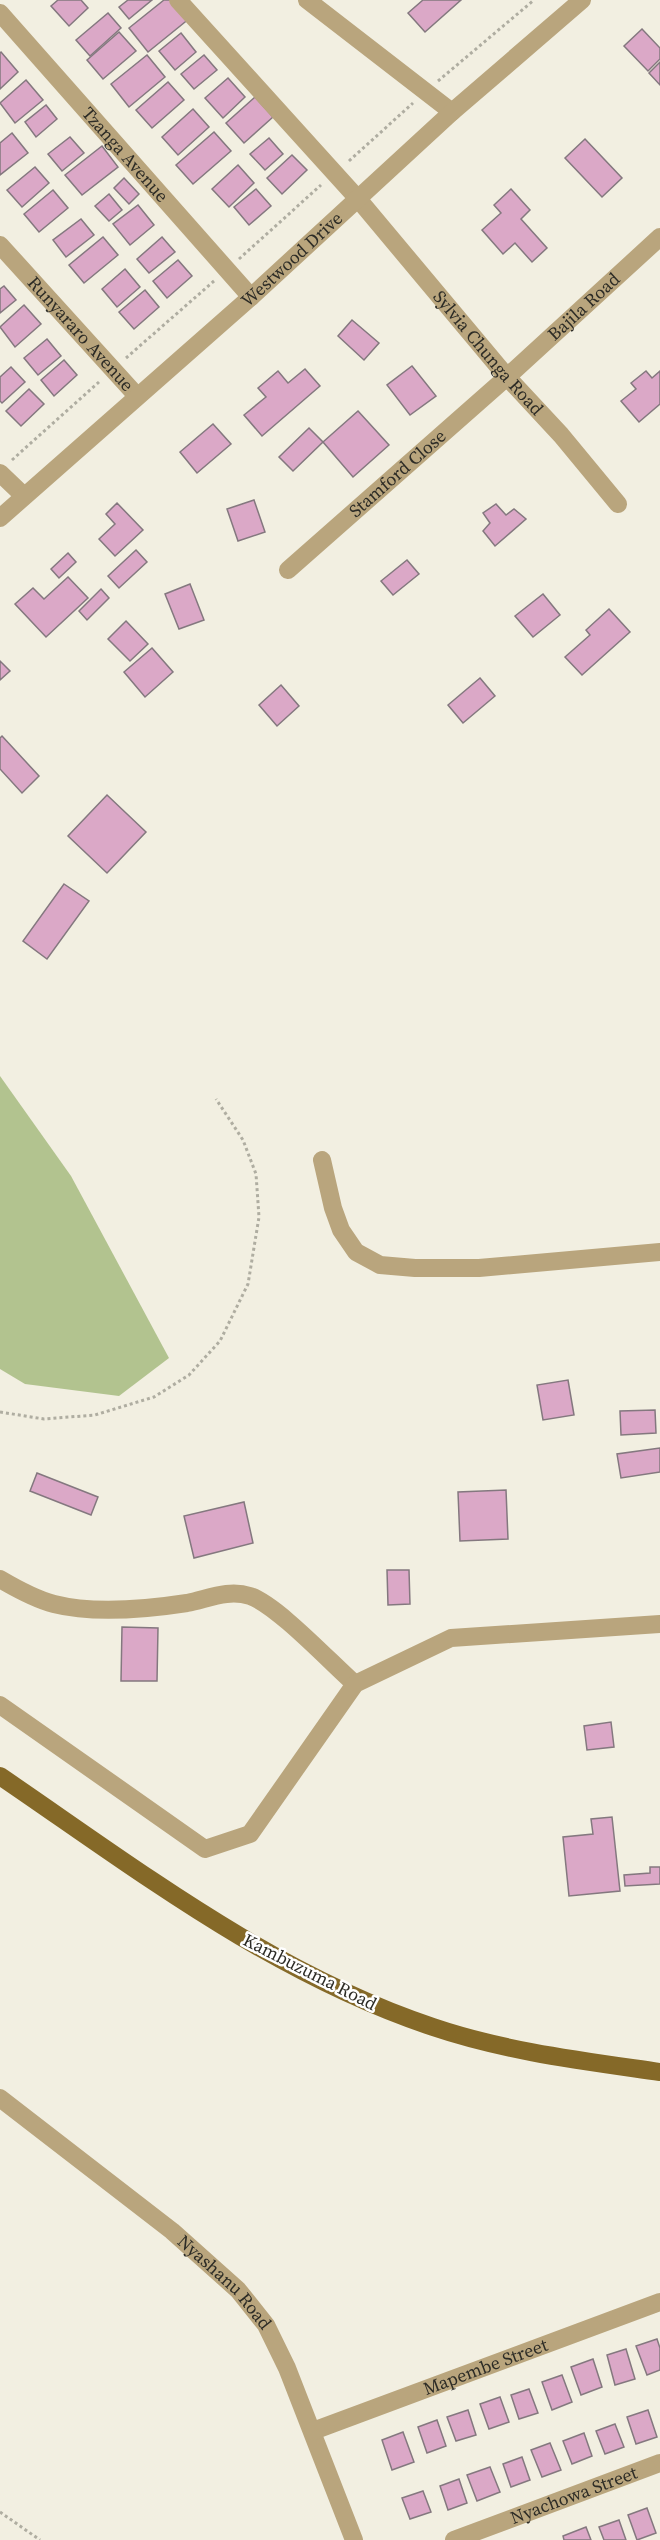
<svg xmlns="http://www.w3.org/2000/svg" width="660" height="2540" viewBox="0 0 660 2540" font-family="'Source Serif 4',serif">
<style>
.forest{fill:#b2c38f}
.building{fill:#dba8c7;stroke:#84787f;stroke-width:1.5}
.lines{fill:none;stroke-linecap:round;stroke-linejoin:round}
.path{stroke:#afada1;stroke-width:3;stroke-dasharray:3 3;stroke-linecap:butt}
.minor{stroke:#b9a57d;stroke-width:18}
.major{stroke:#856928;stroke-width:18}
.labels{text-anchor:middle;stroke-width:5;stroke-linejoin:round;paint-order:stroke}
.street-label{font-size:18px;fill:#2d2c26;stroke:#fff}
</style>
<rect width="100%" height="100%" fill="#f2efe1"/>
<path class="forest" d="M0,1076L71,1176L169,1358L119,1396L25,1384L0,1369Z"/>
<g class="building">
<path d="M58,0H81L88,8L69,26L51,6Z"/>
<path d="M128,0H152L129,19L119,7Z"/>
<path d="M164,0H171L190,18L148,52L129,28Z"/>
<path d="M423,0H461L425,32L408,13Z"/>
<path d="M108,13L121,28L90,56L76,40Z"/>
<path d="M642,29L660,48V59L648,71L624,46Z"/>
<path d="M119,32L136,51L103,79L87,60Z"/>
<path d="M181,33L196,52L175,70L159,51Z"/>
<path d="M1,52L18,72L0,89V53Z"/>
<path d="M147,55L165,77L129,107L111,84Z"/>
<path d="M204,55L217,70L194,89L181,74Z"/>
<path d="M660,62V85L649,73Z"/>
<path d="M228,78L245,97L223,118L205,98Z"/>
<path d="M26,80L43,100L15,123L0,103Z"/>
<path d="M168,82L184,100L152,128L136,110Z"/>
<path d="M255,97L273,117L244,143L226,123Z"/>
<path d="M46,105L57,119L36,137L25,122Z"/>
<path d="M193,109L209,127L178,155L162,137Z"/>
<path d="M214,132L231,151L193,184L176,165Z"/>
<path d="M12,133L28,153L0,175V143Z"/>
<path d="M70,137L84,153L62,171L48,154Z"/>
<path d="M269,138L283,154L265,170L250,154Z"/>
<path d="M585,139L622,178L602,197L565,158Z"/>
<path d="M102,146L118,167L82,195L65,175Z"/>
<path d="M292,155L307,170L282,194L267,178Z"/>
<path d="M238,165L254,183L229,207L212,189Z"/>
<path d="M35,167L49,183L22,207L7,190Z"/>
<path d="M124,178L139,194L129,204L114,188Z"/>
<path d="M256,189L271,206L249,225L234,207Z"/>
<path d="M511,189L530,210L521,219L547,248L532,262L515,243L503,254L482,230L501,213L494,205Z"/>
<path d="M53,190L68,208L39,232L24,214Z"/>
<path d="M109,194L122,210L109,221L95,206Z"/>
<path d="M138,205L154,225L130,245L113,224Z"/>
<path d="M81,219L94,235L66,257L53,240Z"/>
<path d="M103,237L118,255L84,283L69,265Z"/>
<path d="M162,237L175,252L149,273L137,259Z"/>
<path d="M178,260L192,276L167,298L153,281Z"/>
<path d="M125,269L140,287L117,307L102,289Z"/>
<path d="M4,286L16,300L0,313V289Z"/>
<path d="M145,290L159,307L134,329L119,312Z"/>
<path d="M24,305L41,324L15,347L0,327Z"/>
<path d="M352,320L379,343L364,360L338,336Z"/>
<path d="M47,339L61,356L38,375L24,358Z"/>
<path d="M64,360L77,375L54,396L41,380Z"/>
<path d="M412,366L436,396L410,415L387,385Z"/>
<path d="M11,367L25,382L2,403L0,401V377Z"/>
<path d="M305,369L320,386L262,436L244,415L266,397L258,388L278,371L288,383Z"/>
<path d="M646,371L652,378L660,371V404L639,422L621,401L636,389L631,383Z"/>
<path d="M29,389L44,404L21,426L6,411Z"/>
<path d="M358,411L389,445L353,477L323,442Z"/>
<path d="M213,424L231,444L197,473L180,452Z"/>
<path d="M309,428L323,442L293,471L279,457Z"/>
<path d="M254,500L265,532L238,541L227,509Z"/>
<path d="M117,503L143,530L115,556L99,539L115,524L106,514Z"/>
<path d="M496,504L506,515L514,509L526,519L495,546L483,531L490,523L483,513Z"/>
<path d="M136,550L147,562L119,588L108,576Z"/>
<path d="M68,553L76,562L59,578L51,569Z"/>
<path d="M407,560L419,574L393,595L381,581Z"/>
<path d="M68,577L88,598L46,637L15,604L33,588L44,599Z"/>
<path d="M190,584L204,620L179,629L165,594Z"/>
<path d="M101,589L109,598L87,620L79,611Z"/>
<path d="M543,594L560,615L533,637L515,616Z"/>
<path d="M609,609L630,632L582,675L565,657L590,635L586,630Z"/>
<path d="M126,621L148,644L130,661L108,639Z"/>
<path d="M152,648L173,672L145,697L124,672Z"/>
<path d="M0,661L10,671L0,680Z"/>
<path d="M480,678L495,696L463,723L448,705Z"/>
<path d="M281,685L299,706L277,726L259,705Z"/>
<path d="M2,736L39,776L22,793L0,769V738Z"/>
<path d="M107,795L146,832L107,873L68,836Z"/>
<path d="M64,884L89,901L47,959L23,941Z"/>
<path d="M568,1380L574,1415L543,1420L537,1385Z"/>
<path d="M655,1410L656,1433L621,1435L620,1411Z"/>
<path d="M660,1448V1472L621,1478L617,1454Z"/>
<path d="M37,1473L98,1497L91,1515L30,1491Z"/>
<path d="M506,1490L508,1539L460,1541L458,1492Z"/>
<path d="M244,1502L253,1543L194,1558L184,1516Z"/>
<path d="M387,1570H409L410,1604L388,1605Z"/>
<path d="M122,1627L158,1628L157,1681H121Z"/>
<path d="M611,1722L614,1747L587,1750L584,1726Z"/>
<path d="M612,1817L620,1891L569,1896L563,1837L593,1834L591,1819Z"/>
<path d="M650,1867H660V1884L625,1886L624,1875L650,1873Z"/>
<path d="M657,2339L660,2348V2370L647,2375L636,2346Z"/>
<path d="M626,2349L635,2379L615,2385L607,2355Z"/>
<path d="M593,2359L602,2387L581,2395L571,2367Z"/>
<path d="M562,2375L572,2402L552,2410L542,2382Z"/>
<path d="M529,2389L538,2413L519,2419L511,2395Z"/>
<path d="M500,2397L509,2422L489,2429L480,2404Z"/>
<path d="M468,2410L476,2435L456,2441L447,2417Z"/>
<path d="M648,2410L657,2437L636,2444L627,2417Z"/>
<path d="M437,2420L446,2446L427,2453L418,2427Z"/>
<path d="M615,2424L624,2447L605,2454L596,2431Z"/>
<path d="M403,2432L414,2462L392,2470L382,2440Z"/>
<path d="M584,2433L592,2456L572,2464L563,2441Z"/>
<path d="M550,2443L561,2470L542,2477L531,2450Z"/>
<path d="M522,2457L530,2480L511,2487L503,2464Z"/>
<path d="M490,2467L500,2492L477,2501L467,2475Z"/>
<path d="M459,2479L467,2503L448,2510L440,2486Z"/>
<path d="M423,2491L431,2512L410,2519L402,2498Z"/>
<path d="M647,2508L656,2533L637,2540L628,2515Z"/>
<path d="M619,2520L626,2540H604L599,2527Z"/>
<path d="M586,2527L591,2540H564L563,2536Z"/>
</g>
<g class="lines">
<g class="path">
<path d="M438,81L534,0"/>
<path d="M349,161L413,103"/>
<path d="M239,259L321,185"/>
<path d="M126,358L214,281"/>
<path d="M12,460L99,382"/>
<path d="M0,1412L44,1419L95,1415L154,1397L189,1375L220,1341L248,1284L259,1217L256,1174L243,1140L216,1099"/>
<path d="M0,2512L40,2540"/>
</g>
<g class="minor">
<path id="s1" d="M178,0L359,200L507,377L561,435L618,504"/>
<path d="M307,0L452,112"/>
<path id="s2" d="M0,13L251,297"/>
<path id="s3" d="M0,245L137,396"/>
<path d="M0,473L23,495"/>
<path id="s4" d="M0,518L251,297L452,112L582,0"/>
<path id="s5" d="M288,570L507,377L660,237"/>
<path d="M322,1160L333,1208L341,1230L356,1252L380,1265L415,1268H479L660,1252"/>
<path d="M0,1579C17,1589 35,1599 54,1604C93,1614 148,1609 187,1603C208,1599 228,1589 250,1596C277,1605 331,1663 355,1684"/>
<path d="M0,1705L205,1849L250,1834L355,1684L451,1638L660,1624"/>
<path id="s6" d="M0,2098L172,2231L238,2290L266,2325L287,2368L354,2540"/>
<path id="s7" d="M313,2431L660,2302"/>
<path id="s8" d="M454,2540L660,2463"/>
</g>
<path class="major" d="M0,1776C138,1870 273,1974 433,2027C507,2052 584,2061 660,2072"/>
</g>
<g class="labels">
<g class="street-label">
<text dy="6" stroke="none"><textPath href="#s2" startOffset="189">Tzanga Avenue</textPath></text>
<text dy="6" stroke="none"><textPath href="#s4" startOffset="390">Westwood Drive</textPath></text>
<text dy="6" stroke="none"><textPath href="#s5" startOffset="396">Bajila Road</textPath></text>
<text dy="6" stroke="none"><textPath href="#s3" startOffset="120">Runyararo Avenue</textPath></text>
<text dy="6" stroke="none"><textPath href="#s1" startOffset="470">Sylvia Chunga Road</textPath></text>
<text dy="6" stroke="none"><textPath href="#s5" startOffset="146">Stamford Close</textPath></text>
<text transform="translate(310 1972) rotate(27)" y="6">Kambuzuma Road</text>
<text dy="6" stroke="none"><textPath href="#s6" startOffset="291">Nyashanu Road</textPath></text>
<text dy="6" stroke="none"><textPath href="#s7" startOffset="184">Mapembe Street</textPath></text>
<text dy="6" stroke="none"><textPath href="#s8" startOffset="128">Nyachowa Street</textPath></text>
</g>
</g>
</svg>
